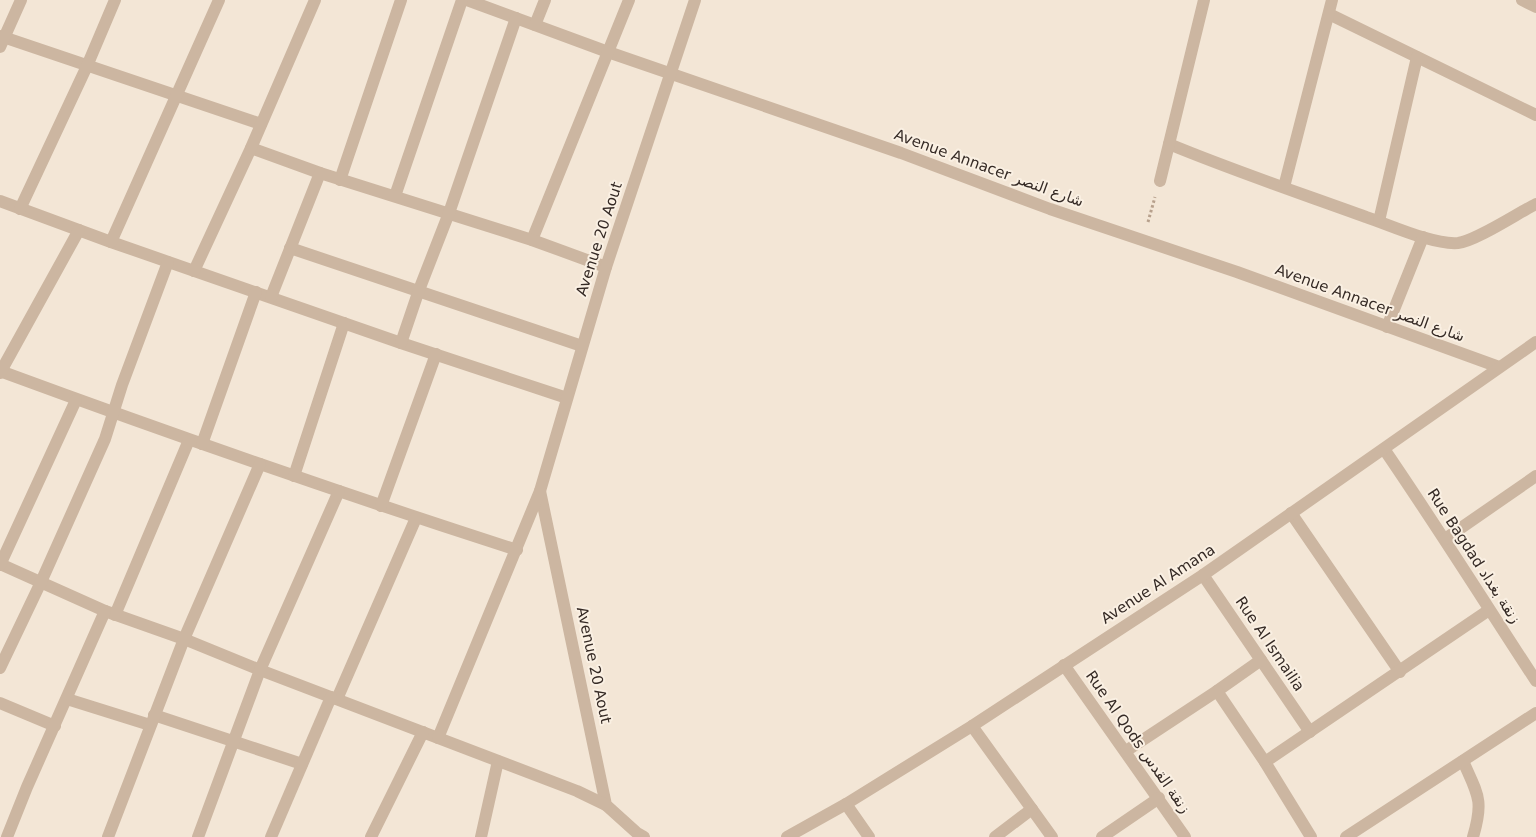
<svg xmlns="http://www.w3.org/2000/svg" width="1536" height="837" viewBox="0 0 1536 837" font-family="'DejaVu Sans',Cairo,sans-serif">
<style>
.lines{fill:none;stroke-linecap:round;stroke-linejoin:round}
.path{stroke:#b7a08c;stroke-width:3;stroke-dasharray:2.5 2.5;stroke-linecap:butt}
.minor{stroke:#ccb6a1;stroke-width:12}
.labels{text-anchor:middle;stroke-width:4;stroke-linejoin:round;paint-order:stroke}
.street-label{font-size:15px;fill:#352a25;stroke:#faf0e3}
</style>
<rect width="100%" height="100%" fill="#f3e6d6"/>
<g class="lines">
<path class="path" d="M1148,222L1155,197"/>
<g class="minor">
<path d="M467,0L608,52L901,153L1050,209L1237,272L1499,367"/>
<path d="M1522,0L1536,7"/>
<path d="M1329,14L1536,115"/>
<path d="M535,25L545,0"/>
<path d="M0,36L261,124"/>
<path d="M0,47L21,0"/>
<path d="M1169,144C1234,171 1300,193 1366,217C1390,225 1433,245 1458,243C1476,241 1518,213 1536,204"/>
<path d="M251,148L320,173"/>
<path d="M340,180L401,0"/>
<path d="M1160,181L1204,0"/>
<path d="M1284,187L1332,0"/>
<path d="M395,196L462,0"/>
<path d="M0,201L111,242L401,343L567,398"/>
<path d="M20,209L87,66L115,0"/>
<path d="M1379,221L1417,57"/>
<path d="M532,240L629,0"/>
<path d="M111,242L219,0"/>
<path d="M290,248L582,346"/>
<path d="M194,271L251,148L315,0"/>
<path d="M271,297L320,173L532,240L606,267"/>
<path d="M1387,327L1423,237"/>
<path d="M401,343L419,290L449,213L516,18"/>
<path d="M0,371C171,434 343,494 517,550"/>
<path d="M0,373L79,230"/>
<path d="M202,444L256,292"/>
<path d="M1384,449C1436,525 1485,603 1536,681"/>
<path d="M294,476L344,323"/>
<path d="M540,491L606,805L637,833L644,837"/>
<path d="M381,506L436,354"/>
<path d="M1291,513L1400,672"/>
<path d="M1445,539L1536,476"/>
<path d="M0,564L105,611L184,639L260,670L577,791L606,805"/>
<path d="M0,565L76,400"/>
<path d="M1203,575L1310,732"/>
<path d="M115,615L189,440"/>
<path d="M1064,665L1185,837"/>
<path d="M0,668L41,582L105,439L122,385L168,262"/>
<path d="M1217,691L1261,660"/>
<path d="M67,699L150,725"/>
<path d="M337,699L416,518"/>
<path d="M0,703L55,726"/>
<path d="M154,715L302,764"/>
<path d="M972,726L1052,837"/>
<path d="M438,738L540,491L606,267L695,0"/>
<path d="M1126,751L1217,691L1265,762L1489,610"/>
<path d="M1463,761C1478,795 1484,800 1473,837"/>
<path d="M1265,762L1311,837"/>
<path d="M846,804L869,837"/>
<path d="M7,837L27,787L105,611"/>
<path d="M108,837L184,639L260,464"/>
<path d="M198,837L260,670L339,491"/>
<path d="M271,837L331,697"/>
<path d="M371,837L423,732"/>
<path d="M481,837L498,761"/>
<path d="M787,837L846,804L972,726L1203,575L1536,342"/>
<path d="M995,837L1032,809"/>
<path d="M1102,837L1159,798"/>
<path d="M1346,837L1536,713"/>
</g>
</g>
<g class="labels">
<g class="street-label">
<text transform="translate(989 168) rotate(20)" y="5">Avenue Annacer شارع النصر</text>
<text transform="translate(599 239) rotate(-72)" y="5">Avenue 20 Aout</text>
<text transform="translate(1370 303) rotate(20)" y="5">Avenue Annacer شارع النصر</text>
<text transform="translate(1474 556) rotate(57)" y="5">Rue Bagdad زنقة بغداد</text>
<text transform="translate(1158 584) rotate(-33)" y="5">Avenue Al Amana</text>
<text transform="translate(1270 644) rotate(56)" y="5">Rue Al Ismailia</text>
<text transform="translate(594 665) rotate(78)" y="5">Avenue 20 Aout</text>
<text transform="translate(1138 742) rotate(55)" y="5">Rue Al Qods زنقة القدس</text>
</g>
</g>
</svg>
